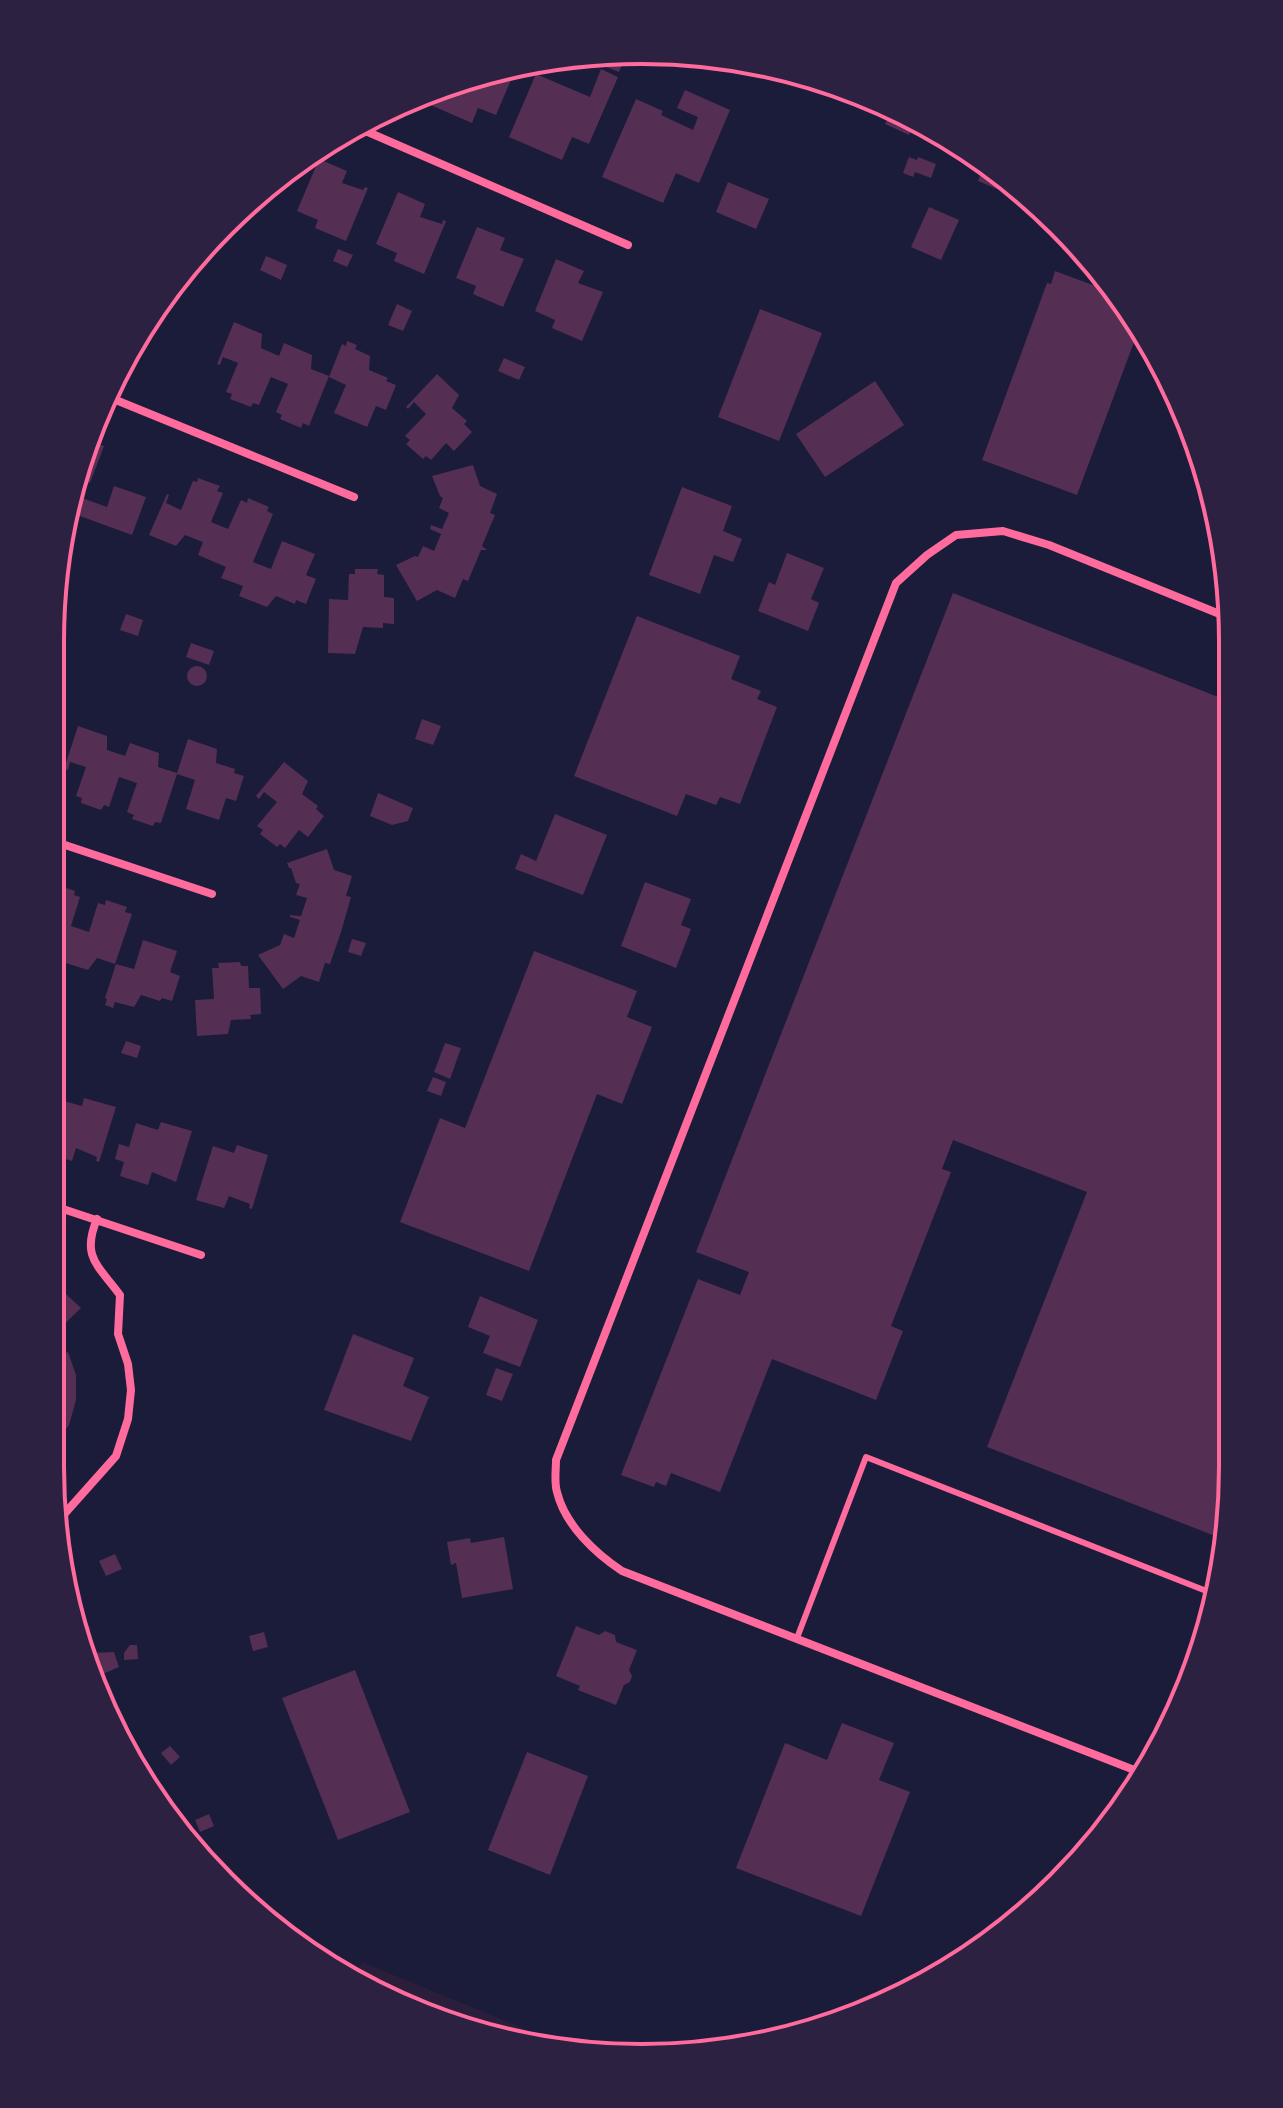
<svg xmlns="http://www.w3.org/2000/svg" width="1283" height="2108" viewBox="0 0 1283 2108" font-family="Merriweather,serif">
<style>
.green{fill:#2a1e3b}
.building{fill:#542f53}
.lines{fill:none;stroke-linecap:round;stroke-linejoin:round}
.service{stroke:#ff6b9d;stroke-width:6}
.minor{stroke:#ff6b9d;stroke-width:8}
.rim{fill:none;stroke:#ff6b9d;stroke-width:4}
</style>
<rect width="100%" height="100%" fill="#1b1b3a"/>
<path class="green" d="M362,1962L564,2045L452,2027L356,1976Z"/>
<g class="building">
<path d="M610,54H626L619,72L604,66Z"/>
<path d="M517,66L496,115L478,108L472,123L421,101L424,94L451,82Z"/>
<path d="M601,69L618,77L589,144L572,137L562,160L509,137L536,74L590,97Z"/>
<path d="M685,90L730,110L699,183L676,173L663,203L602,177L636,99L663,111L661,115L693,130L698,117L677,108Z"/>
<path d="M893,107L916,119L909,135L885,124Z"/>
<path d="M909,157L917,160L918,157L936,164L931,178L915,172L913,177L903,173Z"/>
<path d="M319,159L347,171L342,183L363,190L365,187L368,188L346,241L315,228L318,220L297,211Z"/>
<path d="M985,162L1003,174L997,189L978,181Z"/>
<path d="M728,182L769,199L756,229L716,212Z"/>
<path d="M398,192L425,204L420,217L442,224L443,220L446,221L424,274L394,261L397,253L376,244Z"/>
<path d="M929,207L959,220L941,260L911,247Z"/>
<path d="M477,227L505,238L500,250L524,259L503,307L473,294L476,286L456,278Z"/>
<path d="M338,249L353,255L347,267L333,261Z"/>
<path d="M266,256L287,265L281,280L260,270Z"/>
<path d="M556,259L584,271L578,283L603,292L582,341L552,328L555,320L535,311Z"/>
<path d="M1055,271L1117,294L1114,307L1131,314L1140,326L1077,495L982,460L1047,283L1051,284Z"/>
<path d="M171,283L174,284L161,316L157,314L137,359L129,356Z"/>
<path d="M397,304L412,311L403,331L388,325Z"/>
<path d="M760,309L822,333L779,441L718,417Z"/>
<path d="M234,322L262,334L261,348L279,356L284,343L312,355L311,369L329,376L309,426L303,423L301,428L280,419L282,415L276,412L288,384L271,377L259,405L253,403L251,407L230,399L232,394L226,392L238,363L223,357L220,365L217,364Z"/>
<path d="M347,341L357,345L355,349L370,356L369,370L388,378L386,381L396,385L386,410L376,406L367,427L334,413L346,385L329,377L342,344L346,346Z"/>
<path d="M504,358L525,367L519,380L498,371Z"/>
<path d="M437,374L459,395L452,408L467,421L464,424L472,432L454,451L446,443L431,460L426,456L423,459L406,444L410,440L405,436L426,414L414,402L408,409L406,407Z"/>
<path d="M875,381L904,425L825,477L796,434Z"/>
<path d="M88,440L104,446L90,483L78,479Z"/>
<path d="M473,465L480,486L497,494L490,513L495,515L482,546L487,550H481L468,581L463,579L455,598L437,590L417,601L396,565L415,556L418,557L423,546L434,551L441,534L430,529L431,525L442,529L449,513L439,508L443,498L440,496L432,476Z"/>
<path d="M198,478L220,486L217,491L223,493L211,522L228,529L241,500L247,503L248,498L269,507L267,511L273,514L253,562L271,569L282,541L315,554L306,575L316,579L306,604L296,600L295,604L276,596L267,607L239,596L243,586L221,578L226,567L198,555L203,542L185,535L176,546L149,535L167,494L169,495L166,503L181,510L193,481L197,482Z"/>
<path d="M114,486L146,497L132,535L69,512L74,495L107,507Z"/>
<path d="M682,487L732,506L723,531L742,539L733,562L714,555L700,594L649,575Z"/>
<path d="M787,553L824,568L811,599L819,603L808,631L758,611L769,582L775,585Z"/>
<path d="M355,569H378L377,574L384,575V597L394,598V624L383,623V628L363,627L355,654L328,653L329,599L348,600L349,574H355Z"/>
<path d="M953,593L1231,702L1228,1541L987,1447L1087,1192L953,1140L942,1169L951,1172L891,1326L903,1331L876,1400L772,1359L720,1492L671,1473L666,1486L656,1482L654,1487L621,1475L698,1279L740,1295L749,1272L696,1252Z"/>
<path d="M126,614L143,620L138,636L120,630Z"/>
<path d="M637,616L740,656L731,679L761,691L757,699L777,707L740,804L720,797L716,805L686,794L677,816L574,776Z"/>
<path d="M191,643L214,651L209,665L186,657Z"/>
<circle cx="197" cy="676" r="10"/>
<path d="M422,719L441,726L433,745L415,739Z"/>
<path d="M78,726L107,736V750L125,756L130,743L159,753L158,767L177,773L188,739L217,749L216,763L235,769L234,773L244,776L236,801L226,798L219,820L186,809L195,780L177,774L161,823L155,822L153,826L132,819L134,815L127,812L137,783L119,777L109,807L104,805L101,810L81,803L82,798L76,796L86,767L70,762L68,770L64,769Z"/>
<path d="M284,762L308,781L302,794L318,806L316,809L324,816L308,837L299,830L285,848L280,844L277,847L260,834L263,830L257,826L277,802L264,792L259,799L256,796Z"/>
<path d="M378,793L413,808L408,821L392,825L370,816Z"/>
<path d="M555,814L607,835L583,895L515,869L521,854L536,861Z"/>
<path d="M327,849L334,870L352,876L346,896L351,897L341,932L330,964L325,963L319,982L301,976L283,989L258,955L280,945L284,934L294,938L300,920L290,917V915L301,916L307,898L296,895L300,884L296,883L291,868H289L287,863Z"/>
<path d="M645,882L691,899L681,925L691,929L676,968L621,946Z"/>
<path d="M54,884L75,891L74,895L80,897L71,926L89,932L98,903L105,905L106,900L127,907L125,912L132,914L115,964L97,958L88,970L53,959Z"/>
<path d="M352,939L366,943L361,956L348,952Z"/>
<path d="M143,940L177,951L170,972L180,976L172,1001L162,998L160,1001L141,995L134,1007L115,1002L113,1008L105,1005L107,999L105,998L116,964L134,969Z"/>
<path d="M534,951L637,991L627,1017L652,1027L622,1104L597,1094L529,1271L400,1222L440,1118L465,1128Z"/>
<path d="M240,962L241,966H248L249,988H260L261,1014L250,1015L251,1019L231,1020L228,1034L197,1036L195,1000L214,999L212,968H219L218,963Z"/>
<path d="M126,1041L141,1046L137,1058L121,1053Z"/>
<path d="M445,1043L461,1048L450,1079L434,1072Z"/>
<path d="M433,1077L446,1082L441,1096L427,1091Z"/>
<path d="M84,1098L116,1107L99,1162L96,1161L97,1157L76,1148L72,1161L52,1155V1120L60,1100L82,1106Z"/>
<path d="M161,1122L192,1131L176,1182L152,1172L148,1185L120,1176L124,1162L115,1159L119,1144L129,1147L136,1123L158,1130Z"/>
<path d="M237,1145L268,1155L252,1209L249,1208L250,1204L229,1196L224,1208L196,1200L213,1146L234,1153Z"/>
<path d="M51,1280L81,1308L55,1333L62,1341L51,1349Z"/>
<path d="M480,1296L538,1320L520,1367L483,1353L490,1336L468,1327Z"/>
<path d="M353,1334L414,1358L403,1386L429,1397L411,1441L324,1410Z"/>
<path d="M68,1352L76,1375V1400L69,1425L50,1450V1427L61,1399V1378L54,1359Z"/>
<path d="M496,1368L513,1374L502,1401L486,1395Z"/>
<path d="M504,1537L513,1589L462,1598L456,1563L451,1565L447,1542L470,1538L471,1543Z"/>
<path d="M115,1554L122,1569L106,1576L99,1561Z"/>
<path d="M82,1609L90,1629L83,1632L91,1653L114,1652L119,1667L93,1678L81,1656L74,1612Z"/>
<path d="M576,1626L599,1635L605,1631L615,1635L616,1642L637,1650L629,1670L632,1676L630,1682L624,1685L616,1705L578,1690L580,1686L556,1676Z"/>
<path d="M264,1632L268,1647L253,1651L249,1636Z"/>
<path d="M130,1645H137L138,1659L124,1660V1653Z"/>
<path d="M355,1670L410,1812L338,1840L282,1698Z"/>
<path d="M842,1723L894,1743L879,1780L910,1792L861,1916L736,1868L785,1743L827,1760Z"/>
<path d="M170,1746L180,1757L171,1765L161,1753Z"/>
<path d="M527,1752L588,1776L550,1875L488,1850Z"/>
<path d="M209,1814L214,1826L200,1832L195,1820Z"/>
</g>
<g class="lines">
<path class="service" d="M797,1638L866,1457L1214,1594"/>
<g class="minor">
<path d="M354,126L628,245"/>
<path d="M106,396L354,497"/>
<path d="M53,841L212,894"/>
<path d="M51,1205L201,1255"/>
<path d="M59,1520L116,1456L128,1419L131,1390L128,1364L118,1334L120,1295C98,1265 81,1257 97,1219"/>
<path d="M1142,1773L622,1571C595,1553 565,1525 557,1492C554,1483 556,1470 556,1460L896,583L927,555L956,535L1003,531L1049,545L1232,619"/>
</g>
</g>
<path d="M0 0H1283V2108H0ZM641 64H642A577 577 0 0 1 1219 641V1467A577 577 0 0 1 642 2044H641A577 577 0 0 1 64 1467V641A577 577 0 0 1 641 64Z" fill="#2d2142" fill-rule="evenodd"/>
<path class="rim" d="M641 64H642A577 577 0 0 1 1219 641V1467A577 577 0 0 1 642 2044H641A577 577 0 0 1 64 1467V641A577 577 0 0 1 641 64Z"/>
</svg>
